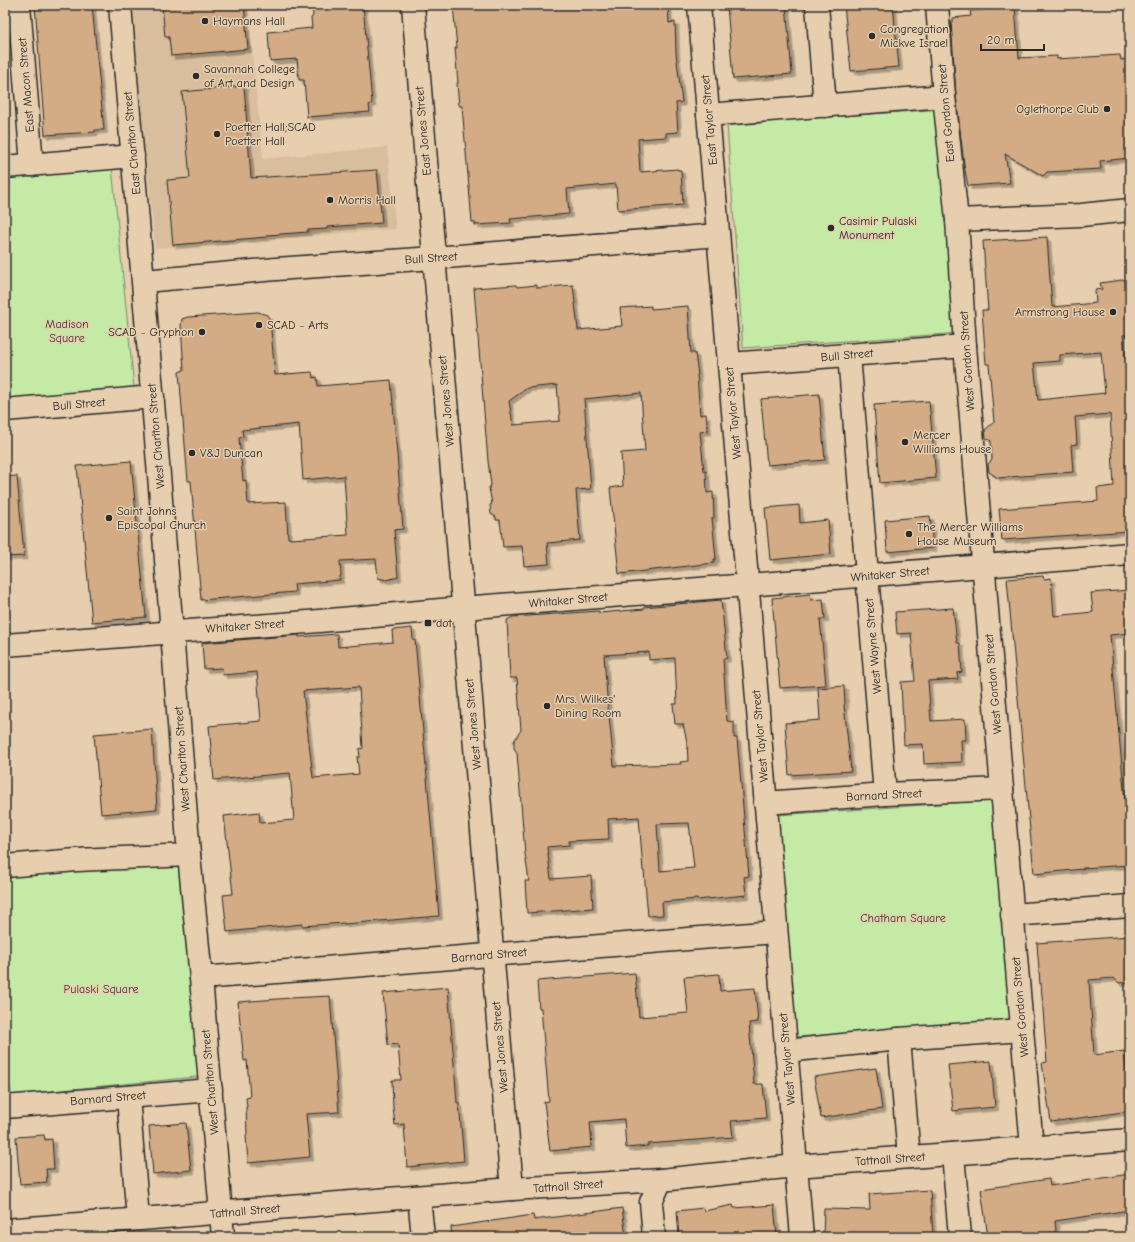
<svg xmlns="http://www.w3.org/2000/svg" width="1135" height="1242" viewBox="0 0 1135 1242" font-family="'Comic Neue',sans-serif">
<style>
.built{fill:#d9be9d}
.green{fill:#c4eaa5;stroke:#788a68}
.building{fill:#d3ab85;stroke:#2b2b2b;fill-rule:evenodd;filter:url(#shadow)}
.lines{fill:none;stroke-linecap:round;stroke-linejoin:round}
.minor-casing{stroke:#2b2b2b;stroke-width:25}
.major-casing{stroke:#2b2b2b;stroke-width:25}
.minor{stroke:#e6ceae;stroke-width:22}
.major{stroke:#e6ceae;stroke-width:22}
.poi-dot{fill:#2b2b2b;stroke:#e6ceae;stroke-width:1.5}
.labels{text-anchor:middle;stroke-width:3;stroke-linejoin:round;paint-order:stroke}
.poi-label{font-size:12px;fill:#2b2b2b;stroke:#e6ceae;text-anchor:start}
.street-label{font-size:12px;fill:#2b2b2b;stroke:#e6ceae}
.park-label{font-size:12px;fill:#3a3e37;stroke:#e6ceae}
</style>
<defs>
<filter id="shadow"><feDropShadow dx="3.5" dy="3.5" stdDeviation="0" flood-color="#0004"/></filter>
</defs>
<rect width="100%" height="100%" fill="#e6ceae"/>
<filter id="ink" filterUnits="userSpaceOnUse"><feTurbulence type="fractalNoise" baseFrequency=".025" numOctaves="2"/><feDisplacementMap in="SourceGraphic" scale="8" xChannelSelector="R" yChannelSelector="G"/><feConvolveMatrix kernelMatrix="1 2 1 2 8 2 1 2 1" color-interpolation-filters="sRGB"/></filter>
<g filter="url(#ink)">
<path class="built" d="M131,5H247L263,159L387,147L396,229L155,248Z"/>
<g class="green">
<path d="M945,109L961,333L743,348L727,124Z"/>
<path d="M112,167L134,388L5,399V175Z"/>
<path d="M1011,799L1027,1021L795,1037L778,815Z"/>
<path d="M184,859L206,1076L11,1095L5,1034V877Z"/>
</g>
<g class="building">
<path d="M35,5H92L104,130H95V132L45,135Z"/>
<path d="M162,5H244L248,49L171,56L169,37H165Z"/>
<path d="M312,5H363L372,103L369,105L370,112L307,117L304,80H299L297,59L270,61L268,32L312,28L311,18L313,16Z"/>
<path d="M453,5H668L669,23L675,22L676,53L682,102L676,103L678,132L666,133V137L638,139L640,172L678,169V170H681L683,205L618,210L616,184L567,189L569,214L510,219L511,223L475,225V222H472L462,106H459L457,83H458L455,48H457Z"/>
<path d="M727,5H786L792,74L733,79Z"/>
<path d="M844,5H893L899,67L851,71Z"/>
<path d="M1015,7L1019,58L1057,56V59L1120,55L1121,60L1130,59V158L1100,161L1101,169L1047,172L1043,176L1005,154L1010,183L968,186L964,165L956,95L951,21H953V18L971,16L970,11Z"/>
<path d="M244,86L251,178L377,170L382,223L327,227V229L307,230L308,232L267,235V237L173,245L167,180L190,178L182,92Z"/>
<path d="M1047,237L1052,307L1096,303L1095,290L1102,289L1100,283L1130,279V335H1123L1130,404V531L1002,540L999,509L1098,501L1097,488L1114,486L1110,414L1075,417L1077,444L1071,445L1073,472L998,478L989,472L988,464L992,460L991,441L986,438L985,430L994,422L989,364H986L982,310H988L983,241ZM1101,352L1105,393L1038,400L1034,363L1060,361V355Z"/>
<path d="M516,285L517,287L537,285V288L573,285L578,330L622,326L620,308L651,306V309L688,306L691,353H695L698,375H697L700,415L706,414L708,431L700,432L704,471H706L707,493L713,492L714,518H712L716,559H714V563L619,574L610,488L623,486L621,453L645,451L641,393L584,399L591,489L576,490L580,540L547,543L549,564L524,566L522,546L503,547L500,520H496V517L491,514L490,505L492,504L489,488L491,485L488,461L474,288ZM557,385L560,421L513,425L509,401L527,388Z"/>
<path d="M258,312L267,315L270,320L275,375L312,372L313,378L317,377L318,386L391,380L403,529L394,530L398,577L387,580L378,578L376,559L340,561L341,576H340V580L294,584L295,592L201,600L191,481H188L179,372L184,370L181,326L182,319L188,317ZM299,424L303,480L344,476L348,535L290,539V538H288L286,502L248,504L246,480L243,481L239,438L243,437L242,430Z"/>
<path d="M819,394L825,460L767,465L761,399Z"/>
<path d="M929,401L936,478L880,483L874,405Z"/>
<path d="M131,461L146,617L92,622L77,466Z"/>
<path d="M17,476L24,556L5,557V477Z"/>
<path d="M799,505L800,523L828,520L831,554L770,560L765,508Z"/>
<path d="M930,516L933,548L887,552L885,520Z"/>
<path d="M1043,576L1044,579L1051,578L1054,616L1093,612L1091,593L1130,590V633L1110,635L1129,845H1127L1129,865L1083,868V869L1034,874L1007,579Z"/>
<path d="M810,594L811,600L823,599L825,619H820L826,685L780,688L772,598Z"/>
<path d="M721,600L727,658L723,659L727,721L734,722V738H737L749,876L744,877L746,895L697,900V899L662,902L663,915L648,916L644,871H643L639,817L608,819L609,839L569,841V845L547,847L551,879L591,876L593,908L527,913L525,881H529L525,854L517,753L514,748V741L521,730L517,678H510L507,620L513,617L599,611V613L644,609V607ZM649,652V660L675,658L677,704H673L675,724H683L687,742L688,761L680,762L681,764L614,766L607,696L604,655ZM689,823L694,868L660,871L657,824Z"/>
<path d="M953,608L957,643H960L962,672L957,673L958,679L928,681L931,721L965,719L966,740H961L962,762L924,764L923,744L904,745L901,682L915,681L911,633L897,634L895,612Z"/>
<path d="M412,628L413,640H415L439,916L344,924V923L302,926V924L227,932L223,895L233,894L224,816L259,812L260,823L294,820L290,773L214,780L209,726L261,721L257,672L223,675L222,668L204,669L202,643L299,635V637L337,634L338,647L393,642L392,630ZM359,687L363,748L359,749L360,757H357L359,774L313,778L303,691Z"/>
<path d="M844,686L845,704L844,705L851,771L789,775L785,723L820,720L818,688Z"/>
<path d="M152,729L157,809L101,814L94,734Z"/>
<path d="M1130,936V982L1119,983L1114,978L1089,980L1094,1055L1124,1051L1127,1076H1130V1111L1051,1122L1042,1063L1047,1062L1041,983L1040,984L1037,943Z"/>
<path d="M635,973L639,1017L688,1013L684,977L719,974L720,991L755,988L758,1022L749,1023L754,1084H763L766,1118L731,1121L733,1137L648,1144V1146L626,1148L624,1119L590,1122L592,1147L550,1151L544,1102L549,1101L541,1008H539L537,981Z"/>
<path d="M448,987L457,1103H459L464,1161L407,1167L404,1124L395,1125L393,1108L392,1080H401L398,1044L388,1045L383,993Z"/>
<path d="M330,996L339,1112L306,1114L310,1157L248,1163L246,1135H247L246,1107H247L246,1098L250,1097L247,1060L244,1061L238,1002L291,998Z"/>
<path d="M991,1061L995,1107L953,1111L948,1065Z"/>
<path d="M876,1068L882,1109L821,1118L814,1077Z"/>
<path d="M186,1123L191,1170L153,1174L149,1126Z"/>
<path d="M44,1135L45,1140L52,1139L54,1169H46L47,1182L20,1184L16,1137Z"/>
<path d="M1130,1174V1210L1055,1221L1056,1232L1020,1237H988L981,1189L1049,1179L1050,1186Z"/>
<path d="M930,1190L933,1237H823L824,1209L870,1210L869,1194Z"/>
<path d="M733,1205L734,1208L774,1205L777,1237H679L677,1211L703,1208L704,1211Z"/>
<path d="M622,1208L626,1237H452L451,1227L533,1215L534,1220Z"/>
</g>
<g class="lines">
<defs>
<g id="minor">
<path d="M19,5L32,165"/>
<path d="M120,5L172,632L189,855L201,978L223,1237"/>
<path d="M413,5L512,1189"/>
<path d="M699,5L802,1237"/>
<path d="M817,5L825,106"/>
<path d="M937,5L944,96L957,220L965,346L1032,1148"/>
<path d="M708,115L944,96"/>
<path d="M5,167L133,156"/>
<path d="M957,220L1081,215L1130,210"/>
<path d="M144,281L276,269L434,258L718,235"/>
<path d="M849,355L885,794"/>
<path d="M729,364L965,346"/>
<path d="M5,410L153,397"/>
<path d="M765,803L885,794L1002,789"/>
<path d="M5,866L77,860L189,855"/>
<path d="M1012,915L1130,906"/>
<path d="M201,978L776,932"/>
<path d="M899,1039L909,1157"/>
<path d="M786,1051L899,1039L1022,1030"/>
<path d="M128,1097L138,1219"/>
<path d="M5,1107L211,1090"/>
<path d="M953,1154L960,1237"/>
<path d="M419,1197L423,1237"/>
<path d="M5,1230L512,1189L661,1180L796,1166L1130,1140"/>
<path d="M654,1237L651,1202L661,1180"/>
</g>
<path id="major" d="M5,645L308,622L463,608L1130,554"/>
</defs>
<use href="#minor" class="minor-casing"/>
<use href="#major" class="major-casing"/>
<use href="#minor" class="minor"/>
<use href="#major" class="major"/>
</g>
</g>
<g class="poi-dot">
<circle cx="205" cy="21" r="4"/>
<circle cx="872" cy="36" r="4"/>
<circle cx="196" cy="76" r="4"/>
<circle cx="1107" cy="109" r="4"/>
<circle cx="217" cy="134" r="4"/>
<circle cx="330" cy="200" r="4"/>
<circle cx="831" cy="228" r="4"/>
<circle cx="1113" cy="312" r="4"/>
<circle cx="259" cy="325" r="4"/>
<circle cx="202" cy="332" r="4"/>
<circle cx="905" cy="442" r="4"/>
<circle cx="192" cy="453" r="4"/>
<circle cx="109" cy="518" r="4"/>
<circle cx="909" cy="534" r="4"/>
<rect x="424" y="619" width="8" height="8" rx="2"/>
<circle cx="547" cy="706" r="4"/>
</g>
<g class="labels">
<g class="poi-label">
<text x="213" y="25">Haymans Hall</text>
<text x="880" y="33">Congregation<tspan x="880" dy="14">Mickve Israel</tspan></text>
<text x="204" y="73">Savannah College<tspan x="204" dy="14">of Art and Design</tspan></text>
<text x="1099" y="113" text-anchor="end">Oglethorpe Club</text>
<text x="225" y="131">Poetter Hall;SCAD<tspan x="225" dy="14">Poetter Hall</tspan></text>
<text x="338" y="204">Morris Hall</text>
<text x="839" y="225">Casimir Pulaski<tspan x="839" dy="14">Monument</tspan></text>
<text x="1105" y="316" text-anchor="end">Armstrong House</text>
<text x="267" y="329">SCAD - Arts</text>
<text x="194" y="336" text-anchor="end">SCAD - Gryphon</text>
<text x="913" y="439">Mercer<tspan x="913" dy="14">Williams House</tspan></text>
<text x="200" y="457">V&amp;J Duncan</text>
<text x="117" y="515">Saint Johns<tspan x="117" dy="14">Episcopal Church</tspan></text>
<text x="917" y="531">The Mercer Williams<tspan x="917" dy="14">House Museum</tspan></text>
<text x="436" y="627">dot</text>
<text x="555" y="703">Mrs. Wilkes'<tspan x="555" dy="14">Dining Room</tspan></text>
</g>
<g class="street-label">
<text transform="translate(26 85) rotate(-95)" y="4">East Macon Street</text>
<text transform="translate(946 113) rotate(-95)" y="4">East Gordon Street</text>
<text transform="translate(709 120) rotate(-95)" y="4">East Taylor Street</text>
<text transform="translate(423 131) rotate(-95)" y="4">East Jones Street</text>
<text transform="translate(132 143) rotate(-95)" y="4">East Charlton Street</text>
<text transform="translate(431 258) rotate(-4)" y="4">Bull Street</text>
<text transform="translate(847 355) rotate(-5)" y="4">Bull Street</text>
<text transform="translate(967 361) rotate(-94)" y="4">West Gordon Street</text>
<text transform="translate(446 401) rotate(-95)" y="4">West Jones Street</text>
<text transform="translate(79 404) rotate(-5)" y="4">Bull Street</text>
<text transform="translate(733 413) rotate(-95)" y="4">West Taylor Street</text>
<text transform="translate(156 436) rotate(-95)" y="4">West Charlton Street</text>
<text transform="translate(890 574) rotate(-5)" y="4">Whitaker Street</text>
<text transform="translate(568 600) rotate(-5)" y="4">Whitaker Street</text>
<text transform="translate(245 626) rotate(-4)" y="4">Whitaker Street</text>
<text transform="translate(873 646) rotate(-95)" y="4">West Wayne Street</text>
<text transform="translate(993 684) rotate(-95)" y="4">West Gordon Street</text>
<text transform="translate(473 724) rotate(-95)" y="4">West Jones Street</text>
<text transform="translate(760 736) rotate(-95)" y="4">West Taylor Street</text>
<text transform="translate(182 759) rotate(-94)" y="4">West Charlton Street</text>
<text transform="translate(884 795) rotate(-3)" y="4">Barnard Street</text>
<text transform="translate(489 955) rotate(-5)" y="4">Barnard Street</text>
<text transform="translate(1020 1007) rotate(-95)" y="4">West Gordon Street</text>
<text transform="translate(500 1047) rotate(-95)" y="4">West Jones Street</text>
<text transform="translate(787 1059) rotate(-95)" y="4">West Taylor Street</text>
<text transform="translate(210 1082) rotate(-95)" y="4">West Charlton Street</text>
<text transform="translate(108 1098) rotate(-5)" y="4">Barnard Street</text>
<text transform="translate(890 1159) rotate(-4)" y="4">Tattnall Street</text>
<text transform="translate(568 1186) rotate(-4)" y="4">Tattnall Street</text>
<text transform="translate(245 1211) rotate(-5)" y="4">Tattnall Street</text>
</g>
<g class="park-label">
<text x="67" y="328">Madison<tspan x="67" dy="14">Square</tspan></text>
<text x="903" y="922">Chatham Square</text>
<text x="101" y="993">Pulaski Square</text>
</g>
</g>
<rect width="1135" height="1242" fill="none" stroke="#e6ceae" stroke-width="20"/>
<rect x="10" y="10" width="1115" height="1222" fill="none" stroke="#2b2b2b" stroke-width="1.5" filter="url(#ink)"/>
<path d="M981 44v6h63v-6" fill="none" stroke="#2b2b2b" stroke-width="2"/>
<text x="987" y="44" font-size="12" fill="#2b2b2b" stroke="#e6ceae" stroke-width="3" paint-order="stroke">20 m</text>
</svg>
